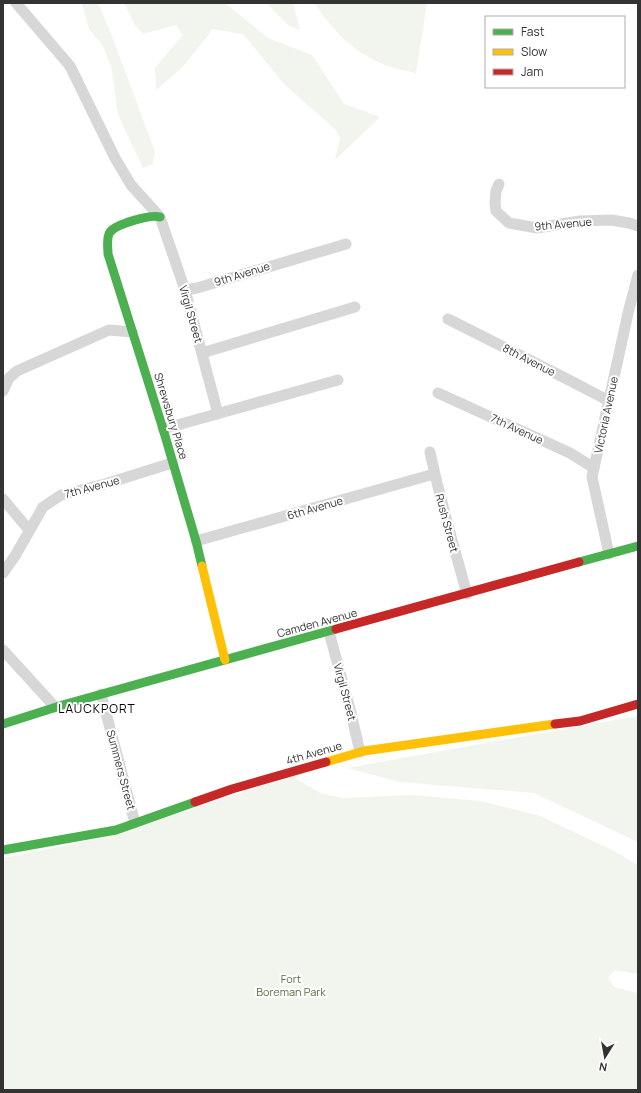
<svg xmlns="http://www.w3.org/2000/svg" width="641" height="1093" viewBox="0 0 641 1093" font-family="Manrope,sans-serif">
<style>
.green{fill:#f1f5ed}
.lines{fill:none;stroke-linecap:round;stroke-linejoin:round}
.street{stroke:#d7d7d7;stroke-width:11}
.fast{stroke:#4caf50;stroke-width:9}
.slow{stroke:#ffc107;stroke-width:9}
.jam{stroke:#c62828;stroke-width:9}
.labels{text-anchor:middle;stroke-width:4;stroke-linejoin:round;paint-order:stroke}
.street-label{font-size:11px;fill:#333;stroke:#fff}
.park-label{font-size:11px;fill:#56703f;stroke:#fff}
.neighbourhood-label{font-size:12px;letter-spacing:1px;fill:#000;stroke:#fff}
</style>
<rect width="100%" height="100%" fill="#fff"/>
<g class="green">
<path d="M82,3H98L112,36L155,152L153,164L143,168L118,115L112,69L103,46L89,29Z"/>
<path d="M124,3H225L268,38L312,55L344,104L380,117L335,160L340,138L335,129L285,85L243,34L213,29L183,67L156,90L155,68L183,35L176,25L143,34L135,25Z"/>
<path d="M266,3H293L300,30L289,26Z"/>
<path d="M315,3H427L416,73C409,71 401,70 394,68C360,58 333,33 315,3Z"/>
<path d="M638,716V842L534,793L400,782L347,768Z"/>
<path d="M292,776L320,793L343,798L412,795L480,801L538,815L614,851L638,865V974L615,970L608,978L614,987L638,993V1090H3V918L17,916L3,918V858L103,838Z"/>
</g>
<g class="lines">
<g class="street">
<path d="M16,3L70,66L115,158L131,185L160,217L185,290L218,414"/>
<path d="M499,184L496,191L495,203L496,211L509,223L537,228L580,221L611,220L629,223L638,226"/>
<path d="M185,290L197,288L346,244"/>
<path d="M448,319L567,379L609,401"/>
<path d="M202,353L355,307"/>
<path d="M3,391L9,378L17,371L109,330L132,332"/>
<path d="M438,393L570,453L594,468"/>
<path d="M163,429L338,380"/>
<path d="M430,452C440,500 454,547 467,594"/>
<path d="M3,499L29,530"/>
<path d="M196,541L434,474"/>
<path d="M609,554L592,477L629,309L638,275"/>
<path d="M3,573L15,556L43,507L61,495L105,484L172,463"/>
<path d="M329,632L351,713L360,752"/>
<path d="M3,650L55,707"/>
<path d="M101,694L135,823"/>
</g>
<g class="fast">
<path d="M160,217C151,214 116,224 110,232C106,238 108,247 108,254L163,429L196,541L202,566"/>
<path d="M579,562L638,546"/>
<path d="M3,724L66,704L336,629"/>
<path d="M3,850L116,830L195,802"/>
</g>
<g class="slow">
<path d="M202,566L225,660"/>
<path d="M326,762L364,751L555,724"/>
</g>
<g class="jam">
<path d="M336,629L579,562"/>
<path d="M555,724L580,721L638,704"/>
<path d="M195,802L232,789L326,762"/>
</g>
</g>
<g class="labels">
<g class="street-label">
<text transform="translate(563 224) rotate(-5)" y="4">9th Avenue</text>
<text transform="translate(242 274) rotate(-17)" y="4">9th Avenue</text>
<text transform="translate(191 314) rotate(74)" y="4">Virgil Street</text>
<text transform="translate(529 360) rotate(27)" y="4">8th Avenue</text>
<text transform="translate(606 415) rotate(-78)" y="4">Victoria Avenue</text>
<text transform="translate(171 416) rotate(73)" y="4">Shrewsbury Place</text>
<text transform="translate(517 429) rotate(25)" y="4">7th Avenue</text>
<text transform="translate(92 487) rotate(-15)" y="4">7th Avenue</text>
<text transform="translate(315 508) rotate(-16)" y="4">6th Avenue</text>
<text transform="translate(447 523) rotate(75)" y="4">Rush Street</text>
<text transform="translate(317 623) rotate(-15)" y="4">Camden Avenue</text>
<text transform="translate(345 692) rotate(75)" y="4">Virgil Street</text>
<text transform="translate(314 753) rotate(-16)" y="4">4th Avenue</text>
<text transform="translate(121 770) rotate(75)" y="4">Summers Street</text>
</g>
<g class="park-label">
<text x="291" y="983">Fort<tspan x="291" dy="13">Boreman Park</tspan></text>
</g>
<g class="neighbourhood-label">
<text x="97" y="713">LAUCKPORT</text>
</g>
</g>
<rect width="641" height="1093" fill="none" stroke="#333333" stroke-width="8"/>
<rect x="485" y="16" width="140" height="72" fill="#ffffff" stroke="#adadad"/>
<rect x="493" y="29" width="20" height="6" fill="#4caf50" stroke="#adadad"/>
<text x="521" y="36" font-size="12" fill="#333333">Fast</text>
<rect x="493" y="49" width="20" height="6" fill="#ffc107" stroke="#adadad"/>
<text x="521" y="56" font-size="12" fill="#333333">Slow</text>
<rect x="493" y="69" width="20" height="6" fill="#c62828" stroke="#adadad"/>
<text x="521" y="76" font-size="12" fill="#333333">Jam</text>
<g transform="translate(605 1057) rotate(191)" stroke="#ffffff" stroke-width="3" paint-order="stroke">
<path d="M0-3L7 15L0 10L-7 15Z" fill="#333333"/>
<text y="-6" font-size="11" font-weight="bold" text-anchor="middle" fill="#333333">N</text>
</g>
</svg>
